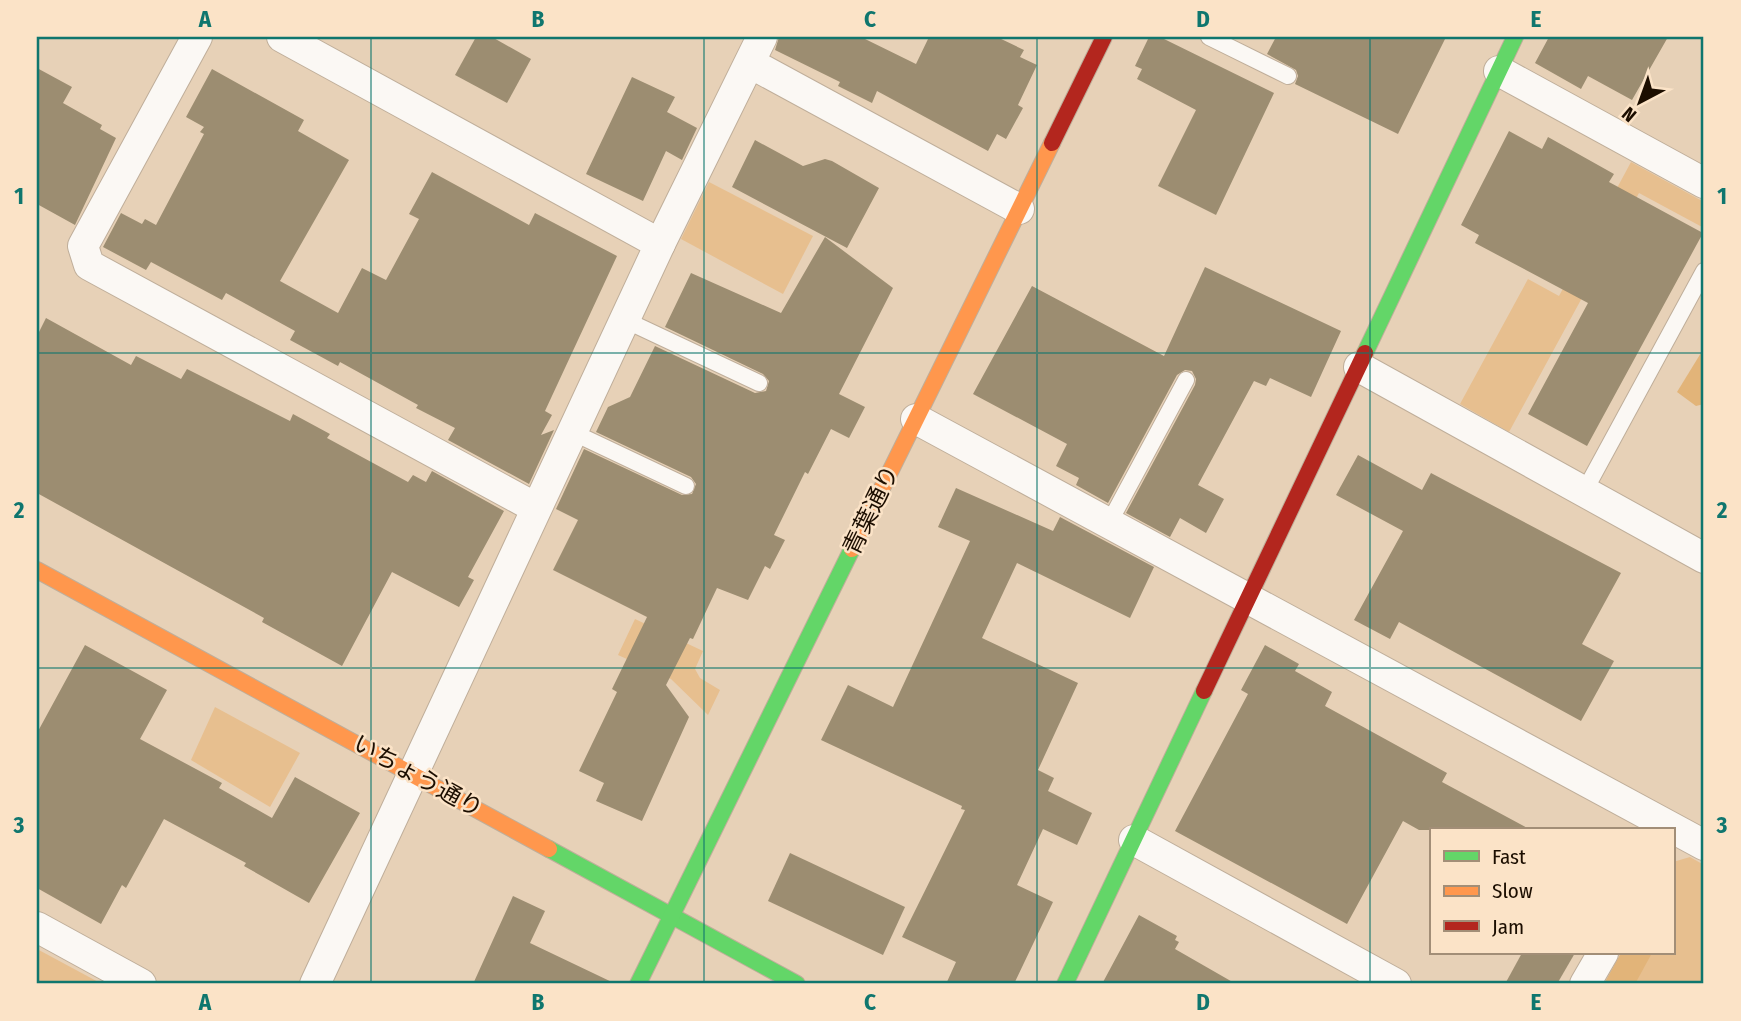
<svg xmlns="http://www.w3.org/2000/svg" width="1741" height="1021" viewBox="0 0 1741 1021" font-family="'Fira Sans Condensed','Noto Sans JP',sans-serif">
<style>
.green{fill:#e7bf8f}
.forest{fill:#e2b479}
.building{fill:#9c8d71}
.lines{fill:none;stroke-linecap:round;stroke-linejoin:round}
.lane-casing{stroke:#bfae9a;stroke-width:18}
.street-casing{stroke:#bfae9a;stroke-width:32}
.fast-casing{stroke:#bfae9a;stroke-width:18}
.slow-casing{stroke:#bfae9a;stroke-width:18}
.jam-casing{stroke:#bfae9a;stroke-width:18}
.lane{stroke:#fbf8f4;stroke-width:16}
.street{stroke:#fbf8f4;stroke-width:30}
.fast{stroke:#63d668;stroke-width:16}
.slow{stroke:#ff974d;stroke-width:16}
.jam{stroke:#b3261e;stroke-width:16}
.grid{fill:none;stroke:#0f766e;stroke-width:2;stroke-opacity:0.55}
.labels{text-anchor:middle;stroke-width:5;stroke-linejoin:round;paint-order:stroke}
.street-label{font-size:24px;fill:#1c0e00;stroke:#fbe3c7}
.neatline{fill:none;stroke:#0f766e;stroke-width:2.5}
.grid-label{font-size:23px;text-anchor:middle;font-weight:bold;fill:#0f766e}
</style>
<rect width="100%" height="100%" fill="#e7d1b7"/>
<g class="green">
<path d="M1631,162L1704,202V228L1639,193L1509,432L1460,404L1528,279L1559,296Z"/>
<path d="M709,182L813,236L783,294L681,239Z"/>
<path d="M635,619L703,651L695,669L700,678L720,690L708,715L671,679L618,655Z"/>
<path d="M215,707L300,753L270,807L191,760Z"/>
<path d="M1690,857L1704,865V984H1604L1621,953H1673V862Z"/>
<path d="M37,949L102,984H37Z"/>
</g>
<g class="forest">
<path d="M1704,348V404L1696,406L1677,392Z"/>
<path d="M1621,953H1652L1635,984H1604Z"/>
</g>
<g class="building">
<path d="M476,37H492L531,59L507,103L455,75Z"/>
<path d="M779,37H861L916,64L929,37H997L1024,50L1020,57L1037,65L1018,105L1023,108L1006,139L997,134L988,151L877,91L872,103L838,86L840,82L775,50Z"/>
<path d="M1149,37H1160L1274,93L1216,215L1158,186L1196,110L1137,79L1142,69L1135,66Z"/>
<path d="M1276,37H1446L1398,134L1295,84L1298,76L1296,70L1267,54Z"/>
<path d="M1549,37H1668L1632,100L1588,76L1581,89L1535,63Z"/>
<path d="M37,68L72,87L63,103L102,125L100,129L116,138L75,225L37,204Z"/>
<path d="M212,69L304,120L298,131L349,160L280,281L338,313L362,268L386,280L419,219L409,214L432,172L529,225L535,213L617,256L545,411L552,415L541,435L554,430L529,484L448,440L455,428L416,408L418,405L340,362L338,366L290,340L295,331L226,293L222,300L151,262L146,270L103,247L121,213L142,224L145,219L156,225L204,134L200,132L204,127L186,117Z"/>
<path d="M632,77L675,97L667,112L697,128L682,160L666,151L643,201L586,174Z"/>
<path d="M1509,131L1542,149L1548,137L1614,174L1609,182L1703,233L1587,446L1528,414L1588,303L1475,243L1479,235L1461,225Z"/>
<path d="M755,140L803,166L825,159L832,161L879,188L847,248L732,187Z"/>
<path d="M825,237L893,288L839,394L865,407L849,438L831,429L808,474L805,472L774,535L785,540L770,569L765,566L748,600L717,588L693,639L690,638L666,685L689,717L642,821L596,801L604,783L579,771L617,692L612,689L647,617L553,570L578,520L556,509L584,449L682,495L692,494L696,484L691,477L596,432L608,407L630,397L655,346L755,393L766,391L769,381L763,374L665,327L691,273L781,313Z"/>
<path d="M1205,267L1341,331L1311,397L1270,378L1266,386L1254,381L1198,485L1224,499L1206,533L1180,518L1170,537L1126,513L1195,385L1196,379L1192,371L1185,370L1177,375L1108,503L1076,485L1079,478L1056,466L1067,444L973,394L1032,286L1164,356Z"/>
<path d="M46,318L131,365L136,356L181,379L187,369L290,421L293,414L330,434L327,438L408,482L413,475L426,482L432,471L504,511L468,577L474,580L459,607L392,572L342,666L262,622L264,618L37,493V336Z"/>
<path d="M1358,455L1422,490L1431,473L1621,573L1582,644L1614,661L1581,721L1399,622L1390,639L1354,620L1403,531L1336,495Z"/>
<path d="M956,488L1053,531L1060,517L1154,567L1130,618L1017,563L982,638L1078,683L1038,770L1054,778L1048,791L1092,813L1077,845L1043,829L1017,885L1053,902L1014,984H946L956,962L902,937L965,810L961,809L962,806L821,740L848,685L893,707L970,541L938,527Z"/>
<path d="M85,645L167,690L140,739L222,783L219,788L272,818L295,777L360,813L309,903L244,866L246,863L164,819L126,888L122,885L101,924L37,888V733Z"/>
<path d="M1265,645L1299,664L1295,671L1332,692L1325,706L1447,773L1442,782L1531,830H1419L1403,821L1347,924L1175,831L1248,694L1241,690Z"/>
<path d="M790,853L905,907L883,955L768,901Z"/>
<path d="M513,896L545,911L530,943L616,984H473Z"/>
<path d="M1139,915L1177,936L1175,940L1179,942L1175,949L1236,984H1102Z"/>
<path d="M1522,953H1575L1557,984H1505Z"/>
</g>
<g class="lines">
<defs>
<g id="lane">
<path d="M1209,37L1288,76"/>
<path d="M625,320L759,383"/>
<path d="M572,432L686,486"/>
<path d="M1584,492L1704,271"/>
<path d="M1109,523L1186,380"/>
</g>
<g id="street">
<path d="M197,37L83,246L89,265L536,508"/>
<path d="M282,37L660,244"/>
<path d="M750,63L1019,209"/>
<path d="M1499,71L1704,183"/>
<path d="M1359,367L1704,558"/>
<path d="M916,419L1704,845"/>
<path d="M1134,840L1396,984"/>
<path d="M37,927L141,984"/>
<path d="M315,984L660,244L762,37"/>
<path d="M1585,984L1603,953"/>
</g>
<g id="fast">
<path d="M1365,353L1515,37"/>
<path d="M549,849L797,984"/>
<path d="M638,984L852,549"/>
<path d="M1065,984L1204,691"/>
</g>
<g id="slow">
<path d="M852,549L1052,143"/>
<path d="M37,570L549,849"/>
</g>
<g id="jam">
<path d="M1052,143L1104,37"/>
<path d="M1204,691L1365,353"/>
</g>
</defs>
<use href="#lane" class="lane-casing"/>
<use href="#street" class="street-casing"/>
<use href="#fast" class="fast-casing"/>
<use href="#slow" class="slow-casing"/>
<use href="#jam" class="jam-casing"/>
<use href="#lane" class="lane"/>
<use href="#street" class="street"/>
<use href="#fast" class="fast"/>
<use href="#slow" class="slow"/>
<use href="#jam" class="jam"/>
</g>
<path class="grid" d="M371,37V984M704,37V984M1037,37V984M1370,37V984M37,353H1704M37,668H1704"/>
<g class="labels">
<g class="street-label">
<text transform="translate(871 510) rotate(-64)" y="8">青葉通り</text>
<text transform="translate(418 776) rotate(29)" y="8">いちょう通り</text>
</g>
</g>
<rect width="1741" height="1021" fill="none" stroke="#fbe3c7" stroke-width="77"/>
<rect x="1430" y="828" width="245" height="126" fill="#fbe3c7" stroke="#a28e77" stroke-width="2"/>
<rect x="1444" y="851" width="35" height="10" fill="#63d668" stroke="#a28e77" stroke-width="2"/>
<text x="1492" y="864" font-size="21" fill="#1c0e00">Fast</text>
<rect x="1444" y="886" width="35" height="10" fill="#ff974d" stroke="#a28e77" stroke-width="2"/>
<text x="1492" y="898" font-size="21" fill="#1c0e00">Slow</text>
<rect x="1444" y="921" width="35" height="10" fill="#b3261e" stroke="#a28e77" stroke-width="2"/>
<text x="1492" y="934" font-size="21" fill="#1c0e00">Jam</text>
<g transform="translate(1640 102) rotate(221)" stroke="#fbe3c7" stroke-width="5" paint-order="stroke">
<path d="M0-5L12 26L0 18L-12 26Z" fill="#1c0e00"/>
<text y="-10" font-size="19" font-weight="bold" text-anchor="middle" fill="#1c0e00">N</text>
</g>
<rect x="38" y="38" width="1664" height="944" class="neatline"/>
<g class="grid-label">
<text x="205" y="27">A</text>
<text x="538" y="27">B</text>
<text x="870" y="27">C</text>
<text x="1203" y="27">D</text>
<text x="1536" y="27">E</text>
<text x="19" y="204">1</text>
<text x="1722" y="204">1</text>
<text x="19" y="518">2</text>
<text x="1722" y="518">2</text>
<text x="19" y="833">3</text>
<text x="1722" y="833">3</text>
<text x="205" y="1010">A</text>
<text x="538" y="1010">B</text>
<text x="870" y="1010">C</text>
<text x="1203" y="1010">D</text>
<text x="1536" y="1010">E</text>
</g>
</svg>
